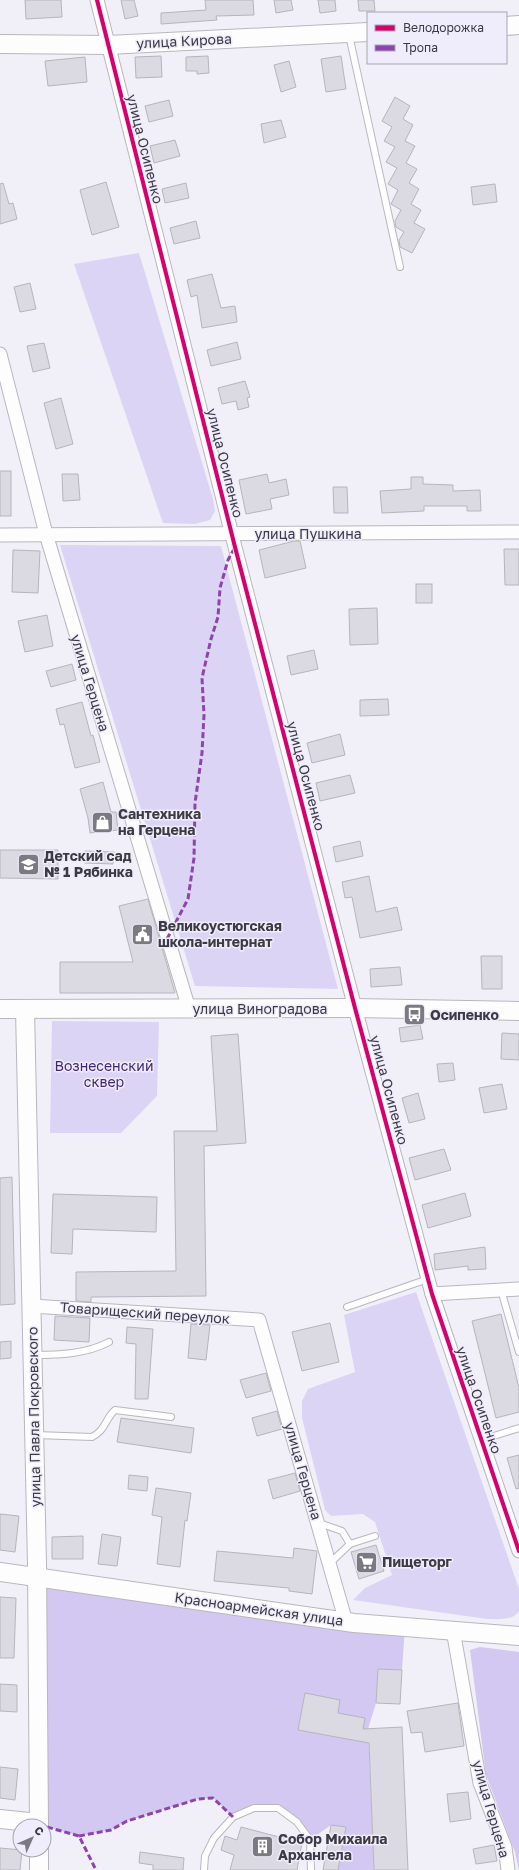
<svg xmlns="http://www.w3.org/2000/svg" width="519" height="1870" viewBox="0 0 519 1870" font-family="'Golos Text',sans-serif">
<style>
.green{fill:#dbd4f5}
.forest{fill:#d2c8f2}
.building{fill:#dbd9e1;stroke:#b6b5bc}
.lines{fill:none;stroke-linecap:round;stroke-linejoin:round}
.lane-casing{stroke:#b8b7be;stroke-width:8}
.street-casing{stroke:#b8b7be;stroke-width:15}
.secondary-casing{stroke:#b8b7be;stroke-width:20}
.lane{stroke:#fdfdfe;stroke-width:6}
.street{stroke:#fdfdfe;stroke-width:13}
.secondary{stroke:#fdfdfe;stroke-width:18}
.quiet{stroke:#8e44ad;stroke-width:3;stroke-dasharray:6 3;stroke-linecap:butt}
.cycleway-casing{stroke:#efecfc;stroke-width:6}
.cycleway{stroke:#d6006c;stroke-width:4}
.labels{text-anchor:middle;stroke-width:3;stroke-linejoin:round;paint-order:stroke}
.street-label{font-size:14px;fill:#3c3a42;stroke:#efecfc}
.poi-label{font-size:14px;font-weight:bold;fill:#3c3a42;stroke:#efecfc;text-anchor:start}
.park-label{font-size:14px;fill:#422776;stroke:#efecfc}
</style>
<rect width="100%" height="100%" fill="#f1f0f8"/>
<g class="green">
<path d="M139,253L213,499L215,511L210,520L195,524L163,523L74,264Z"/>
<path d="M60,545L221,546L338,989L195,986Z"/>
<path d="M52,1021L159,1022L157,1096L121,1133H50Z"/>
<path d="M416,1292L519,1589V1611C513,1621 497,1619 487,1619L353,1600L365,1588L392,1575L375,1522L363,1514L331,1516L325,1510L302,1418V1401L308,1389L355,1372L344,1315Z"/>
</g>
<g class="forest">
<path d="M46,1578L405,1627L402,1670L378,1669L376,1703L368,1729L374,1870H338L345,1827L331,1825L310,1840C296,1822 280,1801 254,1808C247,1810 240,1814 233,1817L213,1798L198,1799L127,1821L111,1830L79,1836L47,1827Z"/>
<path d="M480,1647L519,1652V1870L515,1852L486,1775L470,1650Z"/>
</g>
<g class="building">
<path d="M25,0H61L62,17L26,19Z"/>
<path d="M121,0H134L138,16L125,19Z"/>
<path d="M205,0H253L254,15L216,16L217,20L161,24V13L206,10Z"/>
<path d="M274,0H291L293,10L276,13Z"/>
<path d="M318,0H335L336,11L320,13Z"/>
<path d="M358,0H374L375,11H359Z"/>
<path d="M161,56L162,77L136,78L135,57Z"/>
<path d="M208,56L209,73L197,74V71H186V57Z"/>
<path d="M341,56L346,89L326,92L321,59Z"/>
<path d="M85,57L87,82L48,86L45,61Z"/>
<path d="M289,61L296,87L281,92L274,65Z"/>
<path d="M395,97L410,106L403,119L413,125L405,141L415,146L406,163L417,169L409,183L419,189L411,204L421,210L414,223L425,229L412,253L400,247L399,240L404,232L396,227L395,221L401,210L391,204L398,190L388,184L397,168L386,162L395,147L384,141L392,127L382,121Z"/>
<path d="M169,100L173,116L149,122L145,106Z"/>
<path d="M281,120L286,137L264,143L261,124Z"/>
<path d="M175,140L180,156L154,163L150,146Z"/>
<path d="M106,182L119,227L92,235L80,190Z"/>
<path d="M3,183L9,204L13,203L17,219L0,224V184Z"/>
<path d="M186,183L189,198L165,203L162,189Z"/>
<path d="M495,184L497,202L473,205L471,187Z"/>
<path d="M196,221L200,238L174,244L170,228Z"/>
<path d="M212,274L221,308L235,306L237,322L202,328L197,295L191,297L187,280Z"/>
<path d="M30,283L36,309L20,312L14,287Z"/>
<path d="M237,342L241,359L211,366L207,350Z"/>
<path d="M44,343L50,368L33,372L27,346Z"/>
<path d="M245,381L250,397L247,398L249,407L238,410L236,401L222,404L218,388Z"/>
<path d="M61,398L73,444L56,449L44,403Z"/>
<rect x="0" y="471" width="11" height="45"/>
<path d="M62,474H78L80,500L63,501Z"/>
<path d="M267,474L269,483L286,479L289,495L270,499L272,509L246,514L239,480Z"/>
<path d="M411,477H423V484L453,485V491L480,490L481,511H467V506H424V511L382,513L380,491L411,489Z"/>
<path d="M333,487H347L348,513H334Z"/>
<path d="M294,541H300L306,568L265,578L259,550Z"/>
<path d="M504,549H519V585H505Z"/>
<path d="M13,550L40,551L38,593L12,592Z"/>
<rect x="416" y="584" width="16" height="19"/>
<path d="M377,608L378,644L350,645L349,609Z"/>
<path d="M47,615L53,646L25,652L18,621Z"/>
<path d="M314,650L318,669L291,675L287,656Z"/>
<path d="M72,664L76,680L51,687L46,671Z"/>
<path d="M388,699L389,715L360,716V700Z"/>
<path d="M82,702L91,736L93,735L100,762L75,768L64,724L60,725L56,709Z"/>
<path d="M340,734L345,755L312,763L307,743Z"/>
<path d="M350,775L355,793L320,801L316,783Z"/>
<path d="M103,782L111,812H116L118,830L90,833L88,818L80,789Z"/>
<path d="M360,841L363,856L336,862L333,847Z"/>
<path d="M0,850H58V879L0,878Z"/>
<path d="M85,851L114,852L113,864L85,863Z"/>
<path d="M369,876L376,912L397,907L402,930L360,938L352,897L345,898L342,882Z"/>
<path d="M148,899L175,993H60V962H133L119,906Z"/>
<path d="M481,956H502V989H482Z"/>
<path d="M400,967L402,985L371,987L370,969Z"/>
<path d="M420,1025L423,1039L401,1042L399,1028Z"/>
<path d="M502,1033L519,1034V1060L501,1059Z"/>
<path d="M238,1034L246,1143L204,1146L206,1296L91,1297V1302L76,1301V1272L176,1271L174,1131H217L211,1036Z"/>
<path d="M453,1063L455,1080L439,1082L437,1064Z"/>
<path d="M502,1084L507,1109L484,1113L479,1088Z"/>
<path d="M418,1093L425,1119L409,1123L402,1098Z"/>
<path d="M444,1149L451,1170L415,1180L409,1158Z"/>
<path d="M12,1177L15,1304L0,1305V1178Z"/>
<path d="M465,1193L471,1216L428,1228L422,1205Z"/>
<path d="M53,1194L157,1197L156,1232L73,1229L72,1254L51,1253Z"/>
<path d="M485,1247L486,1269L468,1270V1266L435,1270L434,1254Z"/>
<path d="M501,1314L519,1388V1412L496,1418L472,1321Z"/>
<path d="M55,1316L90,1318L89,1342L54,1340Z"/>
<path d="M330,1323L339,1362L302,1371L292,1332Z"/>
<path d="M191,1324L210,1325L206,1360L188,1358Z"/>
<path d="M127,1327L153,1329L148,1399H135L136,1344L126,1343Z"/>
<path d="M11,1341V1358L0,1359V1342Z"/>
<path d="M266,1373L271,1391L246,1398L240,1380Z"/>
<path d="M277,1411L282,1429L257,1436L252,1418Z"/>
<path d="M121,1418L194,1428L191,1453L117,1442Z"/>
<path d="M519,1455V1488L516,1489L507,1458Z"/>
<path d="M295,1473L300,1491L273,1499L268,1480Z"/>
<path d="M129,1475L148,1477L147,1491L128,1489Z"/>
<path d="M156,1488L191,1493L187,1521L185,1520L180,1567L157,1564L162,1517L152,1515Z"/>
<path d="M0,1514L19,1516L15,1552L0,1550Z"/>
<path d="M102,1534L121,1537L117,1566L98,1564Z"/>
<path d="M83,1536V1559H52V1537Z"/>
<path d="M376,1545L384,1571L359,1579L351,1552Z"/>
<path d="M294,1548L317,1551L312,1594L289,1591V1588L214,1581L217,1551L293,1558Z"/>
<path d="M0,1597L16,1598L14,1658H0Z"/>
<path d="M378,1669L402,1670L400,1704L376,1703Z"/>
<path d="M0,1684L17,1685V1712L0,1711Z"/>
<path d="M305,1693L340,1700L338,1713L365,1718L363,1729L402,1727L408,1870H374L369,1743L298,1730Z"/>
<path d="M458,1703L464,1746L425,1752L422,1732L411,1733L407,1711Z"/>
<path d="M0,1767L18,1769L15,1800L0,1798Z"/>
<path d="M468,1792L471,1819L450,1822L447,1794Z"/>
<path d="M331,1825L346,1827L338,1870H323Z"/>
<path d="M241,1827L302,1843L297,1870H230L234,1855L221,1850L225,1836L237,1840Z"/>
<path d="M494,1845L497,1861L476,1864L473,1849Z"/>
<path d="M0,1848L22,1850L20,1870H0Z"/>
<path d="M140,1852L184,1858L183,1870H153V1865L139,1863Z"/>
</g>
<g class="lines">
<defs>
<g id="lane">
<path d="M349,35L400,267"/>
<path d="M501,1290L519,1352"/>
<path d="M347,1307L428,1279"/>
<path d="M34,1355C60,1355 86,1354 109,1342"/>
<path d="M36,1435L92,1437C105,1431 105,1419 115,1410L171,1417"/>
<path d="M481,1440L519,1428"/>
<path d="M319,1523L342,1531L350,1544"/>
<path d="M330,1563L350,1544L375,1536"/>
<path d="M204,1870L205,1856L214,1838L233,1817L254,1808H278L297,1822L310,1840L311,1870"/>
</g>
<g id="street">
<path d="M97,0L235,547L355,1008L432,1294L519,1551"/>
<path d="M0,354L46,534L189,1009"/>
<path d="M0,535L519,532"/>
<path d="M432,1294L519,1289"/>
<path d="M31,1306L259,1320L346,1622"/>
<path d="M453,1630L480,1783L505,1847L508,1870"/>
</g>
<g id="secondary">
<path d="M506,26L519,25"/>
<path d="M0,44L108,45L368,32"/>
<path d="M0,1009L355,1008L519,1011"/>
<path d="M25,1009L37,1565L39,1826"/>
<path d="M0,1572L354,1623L519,1636"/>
<path d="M0,1819L39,1823"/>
<path d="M39,1850V1870"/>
</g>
</defs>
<use href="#lane" class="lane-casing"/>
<use href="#street" class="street-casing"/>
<use href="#secondary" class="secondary-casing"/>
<use href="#lane" class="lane"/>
<use href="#street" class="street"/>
<use href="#secondary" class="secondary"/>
<g class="quiet">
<path d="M167,939L188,899L194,858L195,803L202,753L204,715L202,678L211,639L218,617L220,588L228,560L235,547"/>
<path d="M47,1827L79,1836L96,1870"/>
<path d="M79,1836L111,1830L127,1821L198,1799L213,1798L233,1817"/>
</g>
<defs>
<path id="cycleway" d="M97,0L235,547L355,1008L432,1294L519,1551"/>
</defs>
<use href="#cycleway" class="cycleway-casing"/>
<use href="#cycleway" class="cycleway"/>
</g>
<defs>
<symbol id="shop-square" viewBox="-11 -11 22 22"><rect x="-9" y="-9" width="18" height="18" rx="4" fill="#7b7a82" stroke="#efecfc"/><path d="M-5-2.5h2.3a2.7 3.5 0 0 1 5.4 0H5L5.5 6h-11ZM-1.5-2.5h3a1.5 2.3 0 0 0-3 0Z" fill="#fff"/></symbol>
<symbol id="school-square" viewBox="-11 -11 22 22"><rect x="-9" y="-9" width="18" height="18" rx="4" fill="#7b7a82" stroke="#efecfc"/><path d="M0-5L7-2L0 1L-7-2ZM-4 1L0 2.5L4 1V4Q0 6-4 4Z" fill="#fff"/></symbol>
<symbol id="civic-square" viewBox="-11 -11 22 22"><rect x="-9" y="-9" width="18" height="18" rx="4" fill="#7b7a82" stroke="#efecfc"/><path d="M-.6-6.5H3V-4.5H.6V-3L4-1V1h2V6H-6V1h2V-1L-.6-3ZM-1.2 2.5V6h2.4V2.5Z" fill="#fff"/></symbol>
<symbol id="bus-square" viewBox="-11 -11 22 22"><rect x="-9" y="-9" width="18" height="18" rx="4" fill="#7b7a82" stroke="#efecfc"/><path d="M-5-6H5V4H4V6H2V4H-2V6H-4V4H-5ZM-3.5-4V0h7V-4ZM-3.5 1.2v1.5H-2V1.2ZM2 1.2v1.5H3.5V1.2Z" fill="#fff"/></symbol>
<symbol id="supermarket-square" viewBox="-11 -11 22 22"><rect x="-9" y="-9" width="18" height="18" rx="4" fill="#7b7a82" stroke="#efecfc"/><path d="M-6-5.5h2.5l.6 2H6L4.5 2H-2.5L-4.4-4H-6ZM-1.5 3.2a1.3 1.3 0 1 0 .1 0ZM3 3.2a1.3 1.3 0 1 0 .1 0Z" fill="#fff"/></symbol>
<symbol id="building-square" viewBox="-11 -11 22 22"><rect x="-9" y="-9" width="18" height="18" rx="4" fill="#7b7a82" stroke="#efecfc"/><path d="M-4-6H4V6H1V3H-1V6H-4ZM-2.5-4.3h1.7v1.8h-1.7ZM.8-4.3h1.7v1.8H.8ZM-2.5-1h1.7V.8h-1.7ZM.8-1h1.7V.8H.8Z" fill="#fff"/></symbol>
</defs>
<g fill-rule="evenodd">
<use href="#shop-square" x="90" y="810" width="25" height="25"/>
<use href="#school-square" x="16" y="852" width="25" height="25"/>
<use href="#civic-square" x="130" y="922" width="25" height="25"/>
<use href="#bus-square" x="402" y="1002" width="25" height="25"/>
<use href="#supermarket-square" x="354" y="1550" width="25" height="25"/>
<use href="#building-square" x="250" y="1834" width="25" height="25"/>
</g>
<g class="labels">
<g class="street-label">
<text transform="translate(184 41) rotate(-3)" y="5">улица Кирова</text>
<text transform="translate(145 149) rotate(76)" y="5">улица Осипенко</text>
<text transform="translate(225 463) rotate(76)" y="5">улица Осипенко</text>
<text x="308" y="539">улица Пушкина</text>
<text transform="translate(90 683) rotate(73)" y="5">улица Герцена</text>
<text transform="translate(306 776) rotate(75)" y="5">улица Осипенко</text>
<text x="260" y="1014">улица Виноградова</text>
<text transform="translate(389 1090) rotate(75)" y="5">улица Осипенко</text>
<text transform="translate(145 1313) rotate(4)" y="5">Товарищеский переулок</text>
<text transform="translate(479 1400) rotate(71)" y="5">улица Осипенко</text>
<text transform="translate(34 1417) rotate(-91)" y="5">улица Павла Покровского</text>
<text transform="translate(303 1471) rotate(74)" y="5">улица Герцена</text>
<text transform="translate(259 1609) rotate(8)" y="5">Красноармейская улица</text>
<text transform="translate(491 1809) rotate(74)" y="5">улица Герцена</text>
</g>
<g class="poi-label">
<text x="118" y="819">Сантехника<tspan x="118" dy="16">на Герцена</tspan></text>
<text x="44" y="861">Детский сад<tspan x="44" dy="16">№ 1 Рябинка</tspan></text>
<text x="158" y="931">Великоустюгская<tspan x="158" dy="16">школа-интернат</tspan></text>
<text x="430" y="1020">Осипенко</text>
<text x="382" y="1567">Пищеторг</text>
<text x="278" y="1844">Собор Михаила<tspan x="278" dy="16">Архангела</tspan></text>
</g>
<g class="park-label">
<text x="104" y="1071">Вознесенский<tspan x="104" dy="16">сквер</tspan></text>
</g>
</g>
<rect x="367" y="12" width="140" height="52" fill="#efecfc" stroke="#a7a5b2"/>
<rect x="375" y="25" width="20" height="6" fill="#d6006c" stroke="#a7a5b2"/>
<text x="403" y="32" font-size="12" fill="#3c3a42">Велодорожка</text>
<rect x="375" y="45" width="20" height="6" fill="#8e44ad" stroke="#a7a5b2"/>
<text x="403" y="52" font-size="12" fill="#3c3a42">Тропа</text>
<g transform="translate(32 1838) rotate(45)"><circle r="19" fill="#efecfc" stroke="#a7a5b2"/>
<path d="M0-3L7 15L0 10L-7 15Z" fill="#7b7a82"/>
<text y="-6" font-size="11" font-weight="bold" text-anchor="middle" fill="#3c3a42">С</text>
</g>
</svg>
